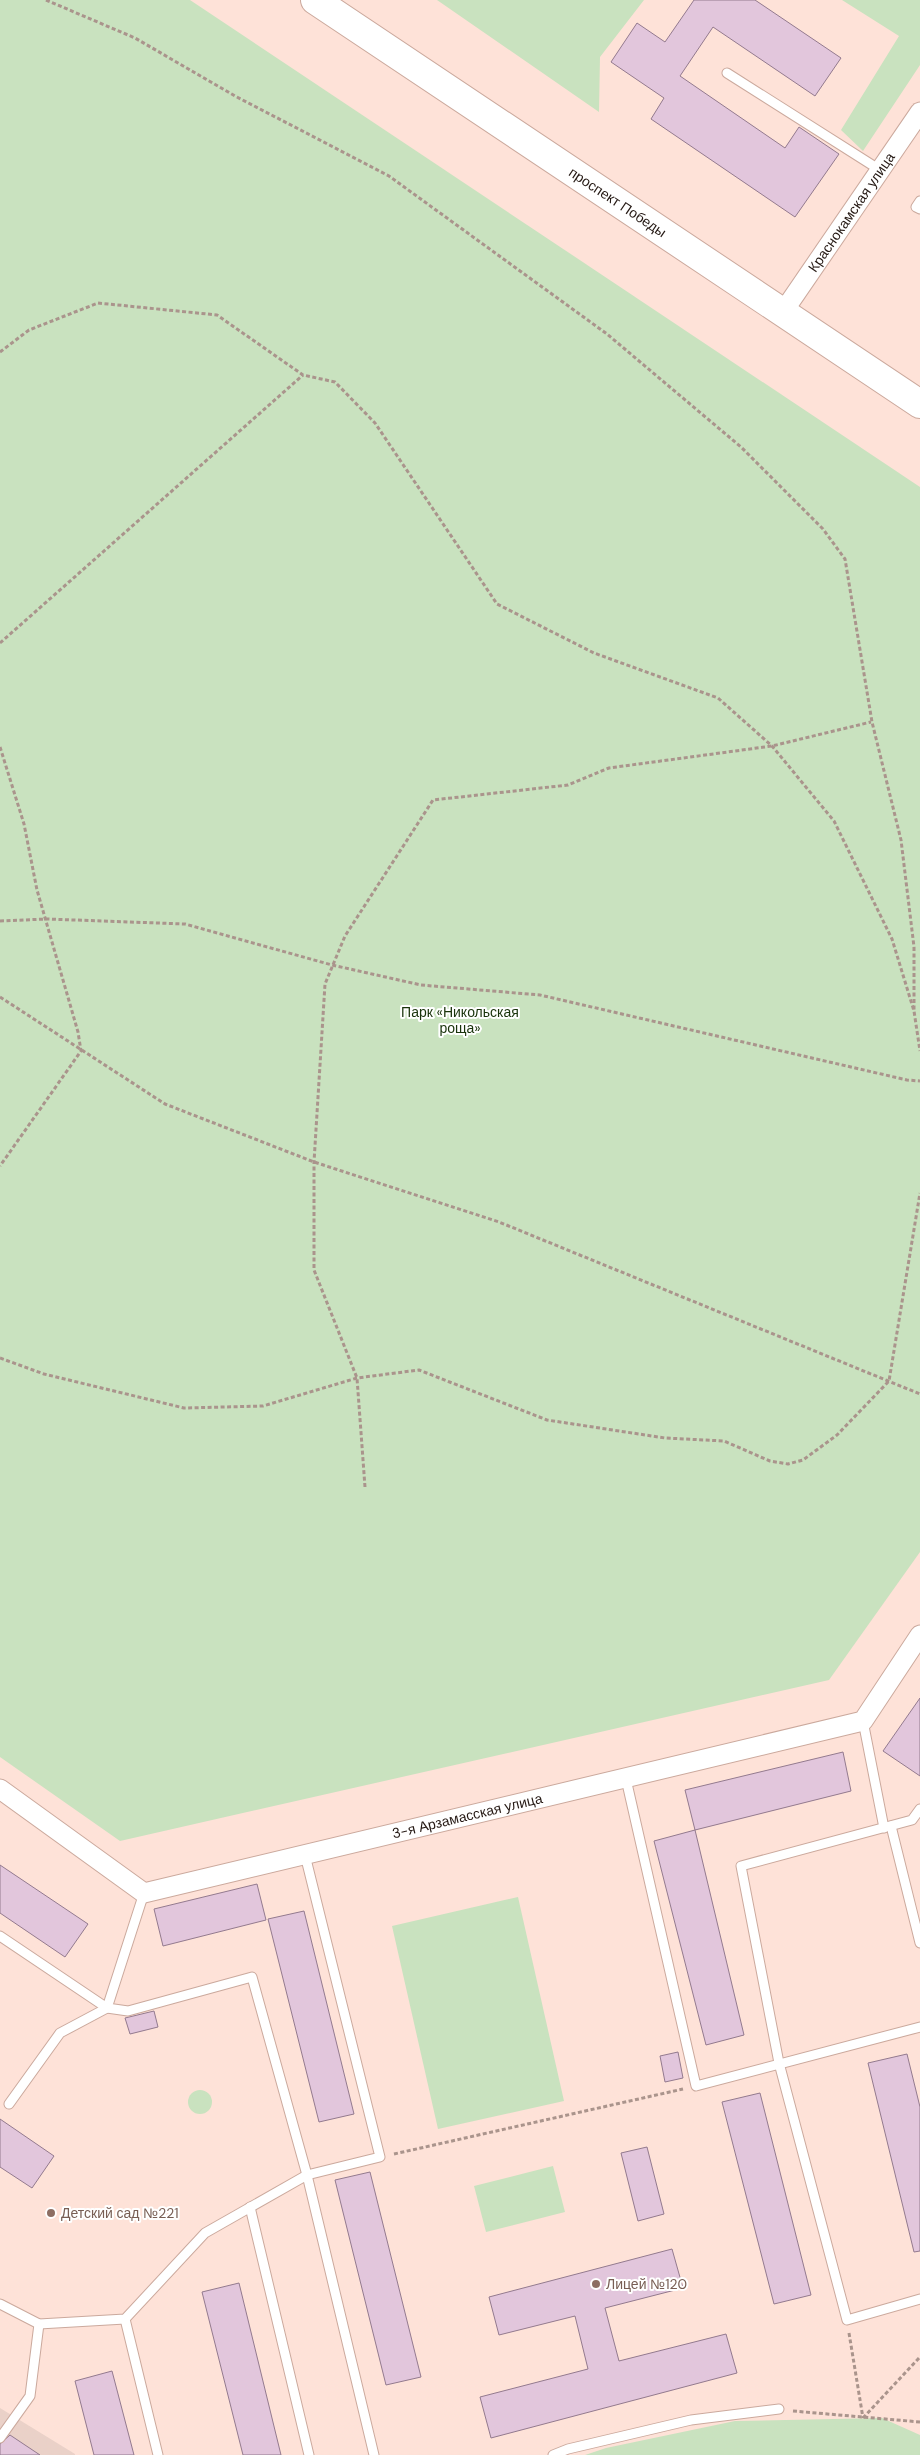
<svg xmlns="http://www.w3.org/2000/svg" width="920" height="2455" viewBox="0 0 920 2455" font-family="'DM Sans',sans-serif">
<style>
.commercial{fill:#ead1c8}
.green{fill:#c9e2bf}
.building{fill:#e2c6dc;stroke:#937a8e}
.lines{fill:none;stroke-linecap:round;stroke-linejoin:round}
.lane-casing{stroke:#cba99d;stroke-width:11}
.street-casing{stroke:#cba99d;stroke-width:21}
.primary-casing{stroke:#cba99d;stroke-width:30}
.path{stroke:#aa948c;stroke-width:3;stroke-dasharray:4 2.5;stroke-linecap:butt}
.lane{stroke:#fff;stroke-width:9}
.street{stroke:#fff;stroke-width:19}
.primary{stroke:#fff;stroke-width:28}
.education-dot{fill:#8d6e63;stroke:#fff;stroke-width:2}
.labels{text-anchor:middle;stroke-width:4;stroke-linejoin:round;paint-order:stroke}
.street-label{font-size:14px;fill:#241813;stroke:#fff}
.park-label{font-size:14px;fill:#19330b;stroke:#fff}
.education-label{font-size:14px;fill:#785e54;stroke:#fff;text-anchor:start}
</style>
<rect width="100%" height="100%" fill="#fee2d8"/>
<path class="commercial" d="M0,2408L75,2454V2455H0Z"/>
<g class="green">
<path d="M0,0H190L920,487V1552L829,1680L120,1841L0,1757Z"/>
<path d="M437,0H644L600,57L599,112Z"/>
<path d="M842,0H920V65L863,151L841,130L899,36Z"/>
<path d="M518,1897L564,2101L438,2129L392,1926Z"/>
<circle cx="200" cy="2102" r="12"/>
<path d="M553,2166L565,2212L486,2232L474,2186Z"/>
<path d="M882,2418L920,2435V2455H585L606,2448L735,2421Z"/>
</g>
<g class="building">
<path d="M694,0H755L841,58L815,96L713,27L680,76L785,148L799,127L839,154L795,217L651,119L664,98L611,62L637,23L665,42Z"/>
<path d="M920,1698V1776L883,1751Z"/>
<path d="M843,1752L851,1791L695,1830L685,1790Z"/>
<path d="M695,1830L744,2035L706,2045L654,1841Z"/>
<path d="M0,1865L88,1924L65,1957L0,1913Z"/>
<path d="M257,1884L266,1920L163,1946L154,1909Z"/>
<path d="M304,1911L354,2114L319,2122L268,1919Z"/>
<path d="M154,2011L158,2027L130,2034L125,2018Z"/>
<path d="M678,2052L683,2078L665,2082L660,2056Z"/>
<path d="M907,2054L920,2107V2251L914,2252L868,2063Z"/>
<path d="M760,2093L811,2295L774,2304L722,2102Z"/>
<path d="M0,2119L54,2156L32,2188L0,2167Z"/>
<path d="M647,2147L664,2214L638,2221L621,2153Z"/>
<path d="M370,2172L421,2377L386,2385L335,2180Z"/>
<path d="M672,2249L683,2288L605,2308L619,2361L726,2334L737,2373L491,2438L480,2397L588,2369L575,2316L499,2335L489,2297Z"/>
<path d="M239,2283L281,2455H243L202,2292Z"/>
<path d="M112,2371L134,2455H94L75,2381Z"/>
<path d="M10,2435L40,2455H0V2444Z"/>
</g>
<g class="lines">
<defs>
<g id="lane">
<path d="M727,73L880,170"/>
<path d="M920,201L916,207L920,209"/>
<path d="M863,1721L884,1828"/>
<path d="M626,1779L696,2086L920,2027"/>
<path d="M920,1809L912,1820L741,1866L779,2063L847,2320L920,2299"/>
<path d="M891,1826L920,1943"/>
<path d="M0,1936L107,2008L128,2011L252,1977L307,2175L374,2455"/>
<path d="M9,2104L60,2033L107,2008L144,1893"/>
<path d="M250,2207L309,2455"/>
<path d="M0,2304L39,2324L125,2319L205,2233L307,2175L380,2157L305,1855"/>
<path d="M125,2319L158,2455"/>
<path d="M0,2438L30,2396L39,2324"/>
<path d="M553,2455L568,2449L691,2420L779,2409"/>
</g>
<g id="street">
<path id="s1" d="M783,312L920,112"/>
<path id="s2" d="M0,1789L144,1893L863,1721L920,1635"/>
</g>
<g id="primary">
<path id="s3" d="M315,0L920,404"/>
</g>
</defs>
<use href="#lane" class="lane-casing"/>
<use href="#street" class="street-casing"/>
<use href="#primary" class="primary-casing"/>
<g class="path">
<path d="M46,0L135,38L235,96L389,176L607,334L741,447L823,529L845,559L872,722L901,840L914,947V1011"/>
<path d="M0,352L29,330L98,303L217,315L303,375L335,382L375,423L497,604L594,653L718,698L772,746L834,821L892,939L914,1011L920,1051"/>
<path d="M0,643L303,375"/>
<path d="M0,747L24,824L37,890L78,1032L81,1051L0,1166"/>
<path d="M0,921L47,919L185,924L332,965L421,985L540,995L907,1080L920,1081"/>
<path d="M0,997L165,1104L314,1162L499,1222L920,1394"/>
<path d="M0,1358L44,1374L184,1408L263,1406L357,1378L419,1370L547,1420L665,1438L724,1441L770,1461L788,1464L803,1460L837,1435L889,1381L920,1193"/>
<path d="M365,1487L357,1378L314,1270V1162L325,984L345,936L433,800L568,785L609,768L772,746L871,722"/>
<path d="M394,2154L683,2089"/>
<path d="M849,2333L863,2418"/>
<path d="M793,2411L920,2422"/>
<path d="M863,2418L920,2357"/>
</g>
<use href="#lane" class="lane"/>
<use href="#street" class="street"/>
<use href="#primary" class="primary"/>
</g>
<g class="education-dot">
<circle cx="51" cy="2213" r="5"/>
<circle cx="596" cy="2284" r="5"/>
</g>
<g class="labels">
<g class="street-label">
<text dy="5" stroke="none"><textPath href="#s3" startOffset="364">проспект Победы</textPath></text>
<text dy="5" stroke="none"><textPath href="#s1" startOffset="121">Краснокамская улица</textPath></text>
<text dy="5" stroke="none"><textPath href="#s2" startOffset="510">3-я Арзамасская улица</textPath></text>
</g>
<g class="park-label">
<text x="460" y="1017">Парк «Никольская<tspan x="460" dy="16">роща»</tspan></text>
</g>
<g class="education-label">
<text x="61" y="2218">Детский сад №221</text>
<text x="606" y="2289">Лицей №120</text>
</g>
</g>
</svg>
